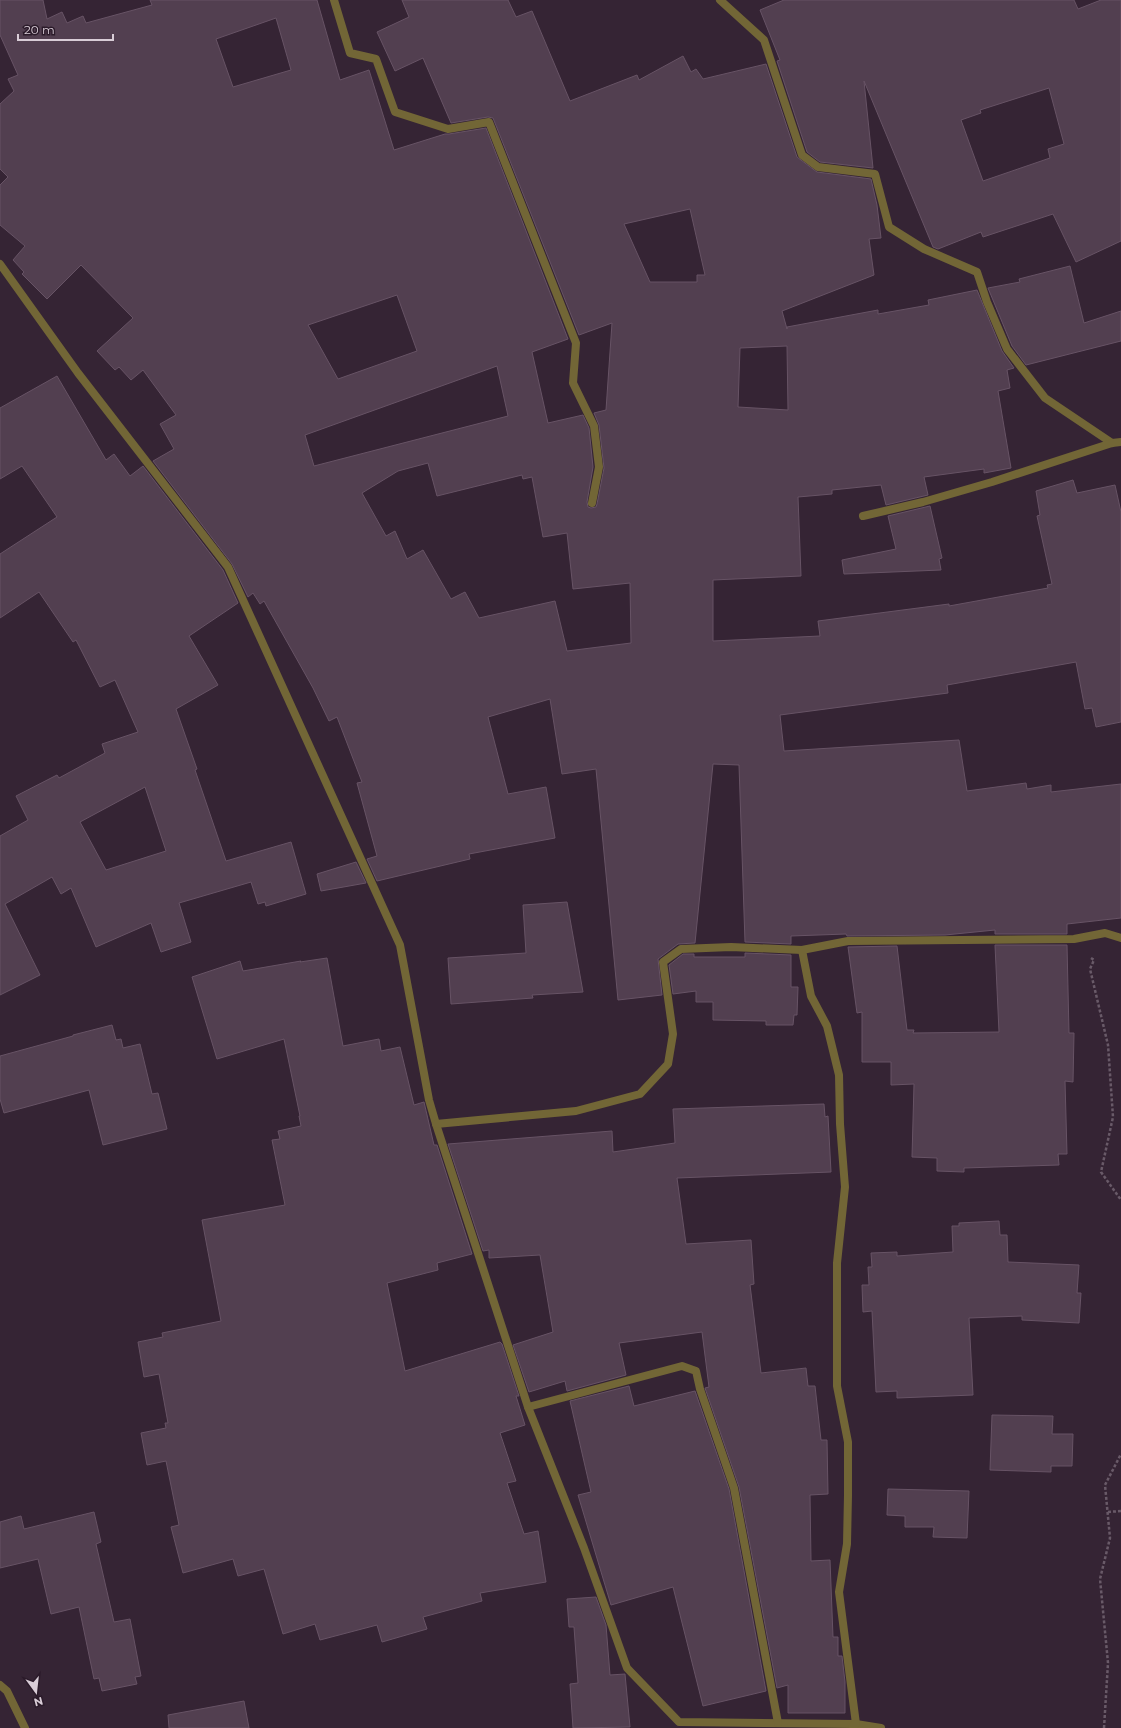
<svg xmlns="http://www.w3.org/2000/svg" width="1121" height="1728" viewBox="0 0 1121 1728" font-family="Montserrat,sans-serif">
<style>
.building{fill:#523f50;stroke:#675365;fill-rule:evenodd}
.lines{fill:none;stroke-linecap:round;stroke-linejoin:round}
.path{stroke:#695a68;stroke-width:2.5;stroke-dasharray:3 2;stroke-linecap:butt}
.street{stroke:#726636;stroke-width:8}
</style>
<rect width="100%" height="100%" fill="#352434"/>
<g class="building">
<path d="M0,0H43L47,19L62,12L67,23L83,16L86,23L152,5L150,0H317L340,80L369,70L394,150L445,134H449L486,128L568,339L532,352L548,423L583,415L589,428L593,467L587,502L588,507L591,508L596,507L597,504L604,468L599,425L594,413L606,410L612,323L579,335L493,118L488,117L451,123L423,58L395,71L377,32L409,17L402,0H508L516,17L532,11L570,101L637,75L639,80L683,56L691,72L696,69L703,79L766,64L797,157L817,172L871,179L877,205L881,238L869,239L874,275L782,311L787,329V327L878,310V314L929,305L928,300L977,290L1002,351L1014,368L1007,370L1010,388L998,391L1011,468L984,473V469L924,477L928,495L886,505L881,485L832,490V494L798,497L801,576L713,580V641L820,636L818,621L949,604V606L1048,588L1047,585L1052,584L1037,516L1040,515L1036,491L1073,480L1077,493L1115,485L1121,512V722L1096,727L1092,708L1085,709L1076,662L947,685L948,693L780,715L784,751L959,740L967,791L1026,783L1027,789L1051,785V792L1121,784V918L1067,924V934H995V930L945,935L847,936L846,934L791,936V944L745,942L739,765L713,764L695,943L678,944L658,959L662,995L618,1000L596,769L562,774L550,699L488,717L508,794L546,787L555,838L469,854L470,859L377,881L367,859L377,856L357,783L362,782L337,717L329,721L313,688L264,601L260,604L253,593L248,597L232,564L153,461L174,449L160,424L176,415L143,370L131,380L119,367L115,370L97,351L133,318L81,265L47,299L22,274L24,272L13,260L25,246L0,225V185L8,177L0,169V104L14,91L8,79L18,75L0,35ZM276,18L291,70L233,87L216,39ZM690,209L705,275H697V282H650L624,224ZM397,295L417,351L338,379L308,325ZM787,346L788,410L738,407L740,348ZM497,366L508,416L314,466L305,435ZM428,463L437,496L522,475L523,479L532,477L543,537L567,533L573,589L630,583L631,643L567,651L555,601L479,618L465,592L451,599L423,550L407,559L395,531L386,536L362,493L398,471Z"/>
<path d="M784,0H1074L1078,9L1101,0H1121V241L1076,262L1053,214L983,237L981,232L938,249L933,247L864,81L873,168L820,162L807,152L777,61L780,60L760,10ZM1049,88L1064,144L1048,149L1050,158L983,181L961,120L981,113L980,110Z"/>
<path d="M1070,266L1084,323L1121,311V341L1026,365L1012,346L988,288L1020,282L1019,279Z"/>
<path d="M57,376L106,460L114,454L130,476L143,466L223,570L238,603L189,636L218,685L176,709L197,769L195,770L226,861L291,842L306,894L266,906L265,902L258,904L251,882L179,903L191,942L161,952L151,923L96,947L71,888L61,894L52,877L5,904L40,975L0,995V836L28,820L16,796L57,775L59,778L105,753L102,744L138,732L115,680L100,687L76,640L73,642L39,592L0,618V554L57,517L22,466L0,479V408ZM145,787L166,851L106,870L80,822Z"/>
<path d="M930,506L942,558L939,559L941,570L844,574L842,560L896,549L888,516Z"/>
<path d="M356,862L366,883L321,891L317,874Z"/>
<path d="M567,902L583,992L532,995L533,998L451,1004L448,958L526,953L523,905Z"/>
<path d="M995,945H1067L1069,1033H1074L1073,1082L1065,1081L1067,1154H1058L1059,1165L964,1168V1172L937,1171V1158L912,1157L914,1084L891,1085V1062H862V1012L857,1013L848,947L897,946L907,1030H914L913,1033L999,1032Z"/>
<path d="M745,953L791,955V987H798L797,1015H794L793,1025H766V1021L713,1020V1002H696V991L673,994L669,965L683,954H694V957H745Z"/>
<path d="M327,958L343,1046L379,1039L381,1051L400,1047L414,1105L424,1102L434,1145H437L472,1254L437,1263L438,1270L387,1283L405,1371L500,1342L502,1344L519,1396H516L525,1425L500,1433L516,1481L507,1483L524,1534L538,1531L546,1582L480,1593L482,1601L423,1617L427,1629L382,1642L377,1625L320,1640L315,1624L283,1634L264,1569L238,1576L233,1559L183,1573L171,1527L179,1525L166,1461L147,1465L141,1433L166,1428L165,1423H168L159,1374L144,1377L138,1342L163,1337L162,1333L221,1321L202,1220L285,1205L272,1140L280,1139L278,1131L301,1126L299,1116H300L284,1039L217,1059L192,977L240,961L243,971L301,961L300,962Z"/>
<path d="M112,1025L116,1040L121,1039L123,1048L140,1044L152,1094L158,1093L167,1129L103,1145L89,1090L4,1113L0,1099V1056L73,1036V1035Z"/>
<path d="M824,1104L825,1117L828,1116L831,1172L677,1178L686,1244L751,1240L754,1284L750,1285L761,1373L806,1368L808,1386H815L821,1440H827L828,1494L810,1495L811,1561L830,1560L833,1637H838V1656H842L845,1682V1713H788V1685L777,1688L739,1487L705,1388L709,1387L702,1332L619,1343L626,1375L567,1391L565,1381L529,1392L513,1345L553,1332L540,1255L489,1258V1250L483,1251L448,1144L612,1131L613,1152L675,1143L673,1109Z"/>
<path d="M999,1221L1000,1235H1007L1008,1262L1079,1265L1077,1293H1081L1079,1323L1022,1320V1316L969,1318L973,1395L897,1398V1391L876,1392L872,1311L863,1312L862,1285H869L868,1267H872L871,1253L897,1252V1256L953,1252L952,1226H959V1223Z"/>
<path d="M629,1386L634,1406L695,1391L729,1489L766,1691L703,1706L673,1587L611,1605L578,1495L591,1492L570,1401Z"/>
<path d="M992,1415L1053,1416L1052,1434H1073L1072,1466H1051V1472L990,1470Z"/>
<path d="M888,1489L969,1491L967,1538L933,1537L934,1527H905V1516L887,1515Z"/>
<path d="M94,1512L101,1542L96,1544L114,1622L130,1619L141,1676L135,1677L137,1684L102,1691L99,1678L94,1679L79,1607L51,1614L38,1559L0,1568V1522L21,1516L24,1529Z"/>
<path d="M596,1597L606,1625L610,1675L625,1674L630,1727L573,1728L570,1684L578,1683L574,1627H569L567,1599Z"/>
<path d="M244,1701L249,1728H169L168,1715Z"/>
</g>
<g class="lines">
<g class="path">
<path d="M1091,958L1094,960L1090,969L1108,1045L1113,1117L1101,1172L1121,1200"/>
<path d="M1108,1512L1121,1511"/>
<path d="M1104,1728L1108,1663L1100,1579L1110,1538L1105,1485L1121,1454"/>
</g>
<g class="street">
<path d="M334,0L350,53L376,59L395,112L448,129L489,122L576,343L573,383L594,426L599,467L592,503"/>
<path d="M720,0L764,40L802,155L818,167L875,174L889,227L924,249L977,272L987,302L1007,349L1045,398L1112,443"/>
<path d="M0,264L78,373L228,567L400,945L429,1100L436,1124L528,1407L584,1548L627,1668L679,1722L856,1724L881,1728"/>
<path d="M863,516L923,502L992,482L1112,443L1121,442"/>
<path d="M436,1124L576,1111L640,1094L668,1064L673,1034L663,962L681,949L731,947L802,950"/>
<path d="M528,1407L682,1366L696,1371L700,1389L734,1488L778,1723"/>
<path d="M0,1685L7,1691L25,1728"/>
<path d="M853,1726L856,1724L839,1592L847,1544L848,1495V1442L837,1386V1263L845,1187L840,1124L839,1075L827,1026L811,996L802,950L848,941L1074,939L1105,933L1121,938"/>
</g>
</g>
<g transform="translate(36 1692) rotate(165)" stroke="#2b1b2a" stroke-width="3" paint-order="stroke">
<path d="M0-3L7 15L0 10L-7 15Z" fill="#d9cdd7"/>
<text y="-6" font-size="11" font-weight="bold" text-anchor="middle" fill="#d9cdd7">N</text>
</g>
<path d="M18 34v6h95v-6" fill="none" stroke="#d9cdd7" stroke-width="2"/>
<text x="24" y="34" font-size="12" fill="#d9cdd7" stroke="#2b1b2a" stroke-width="3" paint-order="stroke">20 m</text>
</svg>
